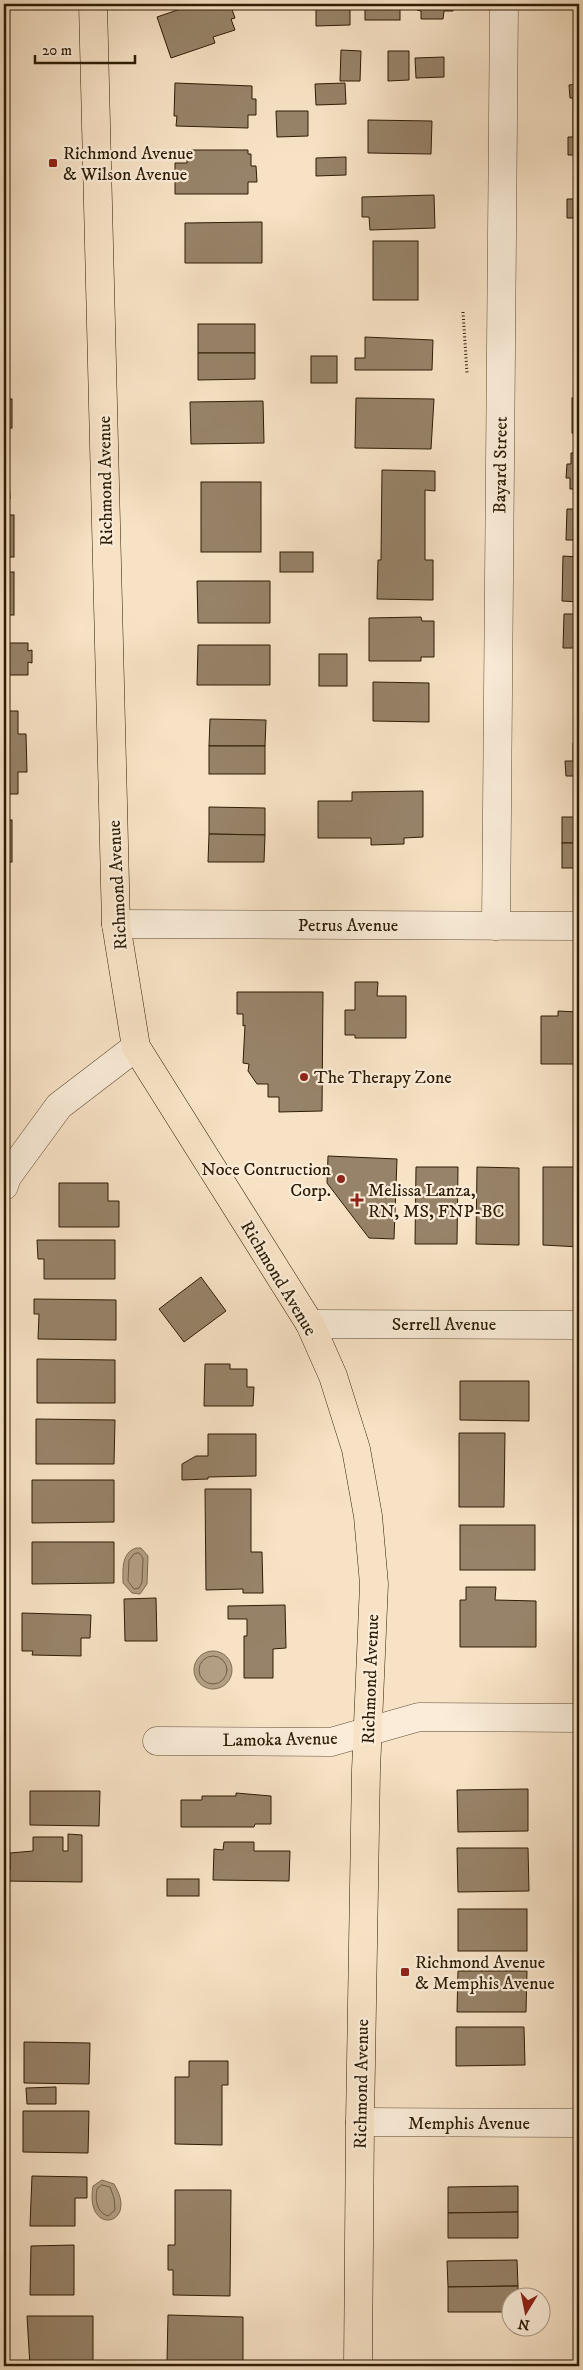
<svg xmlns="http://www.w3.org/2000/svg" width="583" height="2370" viewBox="0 0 583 2370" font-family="'IM FELL DW Pica',serif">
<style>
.water{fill:#b39f84;stroke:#7e6b51}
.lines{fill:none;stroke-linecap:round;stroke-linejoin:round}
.shore{stroke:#705e44;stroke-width:1}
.building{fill:#978369;stroke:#2e1d05}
.minor-casing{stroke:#604e35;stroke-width:29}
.major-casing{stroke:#2e1d05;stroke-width:29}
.path{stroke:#2e1d05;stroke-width:3;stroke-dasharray:1 2.5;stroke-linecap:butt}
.minor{stroke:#faecd9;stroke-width:28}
.major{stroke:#f7e2c5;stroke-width:28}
.poi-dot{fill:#8f2418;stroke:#faecd9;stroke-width:2}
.labels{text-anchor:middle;stroke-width:4.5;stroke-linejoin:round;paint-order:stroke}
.poi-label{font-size:18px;fill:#2e1d05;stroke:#faecd9;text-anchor:start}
.street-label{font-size:18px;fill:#2e1d05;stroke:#faecd9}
</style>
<rect width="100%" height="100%" fill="#f7e2c5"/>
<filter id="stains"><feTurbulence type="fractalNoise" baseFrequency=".004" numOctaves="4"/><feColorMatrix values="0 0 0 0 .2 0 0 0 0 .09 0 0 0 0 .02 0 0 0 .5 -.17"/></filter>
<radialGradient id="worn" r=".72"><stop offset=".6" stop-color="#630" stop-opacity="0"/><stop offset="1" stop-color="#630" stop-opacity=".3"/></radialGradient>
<g class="water">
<path d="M136,1548H141L148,1556L147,1584L140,1594L132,1593L123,1583C123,1570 121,1553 136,1548Z"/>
<circle cx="213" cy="1670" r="19"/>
<path d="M102,2180L114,2184C140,2226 84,2237 93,2186Z"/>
</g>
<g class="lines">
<g class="shore">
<path d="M139,1553L143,1558L142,1582L139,1588L134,1589L128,1581L129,1560L134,1554Z"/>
<circle cx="213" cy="1670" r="14"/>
<path d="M102,2185L110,2187L114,2198L115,2210L108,2216C96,2212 95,2199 97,2189Z"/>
</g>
</g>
<g class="building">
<path d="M195,4H230L235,18L231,19L235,30L213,37L215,43L171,58L157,17Z"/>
<path d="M316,4H350V25L316,26Z"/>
<rect x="365" y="4" width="35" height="16"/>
<path d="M417,4H453V11H444L443,19H421V11L417,10Z"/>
<rect x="562" y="4" width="17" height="2"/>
<path d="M341,50L361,51L360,81H340Z"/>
<path d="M388,51H409V80L388,81Z"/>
<path d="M444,57V77L416,78L415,58Z"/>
<path d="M175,83L252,86V99H256V115H248V128L176,126L177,116H174Z"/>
<path d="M345,83L346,104L316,105L315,84Z"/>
<path d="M579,84V155H568V137H573V98H570L569,85Z"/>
<path d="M276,111H308V136L277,137Z"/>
<path d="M368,120L432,121L431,154L368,153Z"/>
<path d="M187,150H248V154H251V166H256L257,182H248V194H175V163H187Z"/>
<path d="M346,157V175L316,176V158Z"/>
<path d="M574,188H579V229H574V218H567V199H574Z"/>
<path d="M434,195L435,228L370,230L369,217H362V197Z"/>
<path d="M4,204H6L5,246H4Z"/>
<path d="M262,222V263H185V223Z"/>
<rect x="373" y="241" width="45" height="59"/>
<rect x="576" y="249" width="3" height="41"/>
<rect x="4" y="264" width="1" height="43"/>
<rect x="198" y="324" width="57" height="29"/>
<path d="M576,324H579V364H575Z"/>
<path d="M365,337L433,340L432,370H355V358H365Z"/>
<path d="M198,353H255V379L198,380Z"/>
<rect x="311" y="356" width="26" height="27"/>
<path d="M356,398L434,399L431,449L355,448Z"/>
<rect x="572" y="398" width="7" height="35"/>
<rect x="4" y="399" width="8" height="29"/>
<path d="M263,401L264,443L191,444L190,402Z"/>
<path d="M571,453H579V489H570V478H566L567,464H571Z"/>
<path d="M8,457L10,499H4V458Z"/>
<path d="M382,470L435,471V491L425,490V560H433V600L377,599L378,560H381Z"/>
<rect x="201" y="482" width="60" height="70"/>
<path d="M567,509H579V540H566Z"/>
<rect x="4" y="515" width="10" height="42"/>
<rect x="280" y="552" width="33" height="20"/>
<path d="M563,556L579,557V602L562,601Z"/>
<rect x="4" y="572" width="10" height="43"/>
<path d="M197,581H270V623H198Z"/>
<path d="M564,614H579V648H563Z"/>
<path d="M421,617L422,621H434V657H421V661H369V618Z"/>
<path d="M4,643H28V651L32,650V663L28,662V675H4Z"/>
<path d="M198,645H270V685H197Z"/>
<rect x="319" y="654" width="28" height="32"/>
<path d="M373,682L429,683V722L373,721Z"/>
<path d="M4,711H18V734H26L27,772H18V794H4Z"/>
<path d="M210,719L266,720L265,746H209Z"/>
<path d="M573,743H579V798L578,776H566L565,761H573Z"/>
<rect x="209" y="746" width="56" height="28"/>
<path d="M423,791V837L404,838V844L371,845V838H318V801H352V792Z"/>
<path d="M209,807L265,808V835L209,834Z"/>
<rect x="562" y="817" width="17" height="26"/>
<rect x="4" y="820" width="8" height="42"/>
<path d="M209,834L265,835L264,862H208Z"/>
<rect x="562" y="843" width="17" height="25"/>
<path d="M355,982H378L377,996H406V1038H355V1035H345V1010H355Z"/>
<path d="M237,992H323L322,1111L279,1112V1097H268V1084H257L248,1071L249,1064L243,1063L245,1025L243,1026V1014H237Z"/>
<path d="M558,1011L579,1012V1064H541V1016H558Z"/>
<path d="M328,1156L397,1159L394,1239L369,1238L327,1183Z"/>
<path d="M416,1167H458L457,1244H415Z"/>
<path d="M477,1167L519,1168V1245L476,1244Z"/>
<path d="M543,1167H579V1247L543,1245Z"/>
<path d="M59,1183H108V1201H119V1227H59Z"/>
<path d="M37,1240H115V1279H44V1259H38Z"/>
<path d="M201,1277L226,1311L184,1342L159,1309Z"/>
<path d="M34,1299L116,1300V1340L38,1339L39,1314H34Z"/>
<path d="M37,1359L115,1360V1403H37Z"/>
<path d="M205,1364H230V1369H247V1387H254L253,1406H204Z"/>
<path d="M460,1381H529V1421L460,1420Z"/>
<path d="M36,1419L115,1420L114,1464H36Z"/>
<path d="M459,1433H505L504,1507H459Z"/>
<path d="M208,1434H256V1476L208,1477V1479L182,1480V1464L196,1456H208Z"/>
<path d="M32,1480H114V1522L32,1523Z"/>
<path d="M205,1489H251V1552H262L263,1593H243V1589L206,1590Z"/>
<rect x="460" y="1525" width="75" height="45"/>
<path d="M32,1542H114V1583L32,1584Z"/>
<path d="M466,1587H496L495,1600L536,1601V1647H460V1600H466Z"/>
<path d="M156,1598L157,1641H125L124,1599Z"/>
<path d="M285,1605L286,1648L273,1649V1678H244V1636H247V1619H228V1606Z"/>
<path d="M22,1613L91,1615L90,1638H81V1656L32,1655L33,1651H22Z"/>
<path d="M528,1789V1831L458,1832L457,1790Z"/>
<path d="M30,1791H100L99,1826L30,1825Z"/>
<path d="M236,1793L271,1796V1824H255L254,1827H181V1800H202V1796H236Z"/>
<path d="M68,1834L82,1835V1882L4,1881V1870H10V1853L33,1851V1837H63V1851H68Z"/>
<path d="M224,1842H254V1851H290L289,1881L213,1880L214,1849L223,1850Z"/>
<path d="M457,1848H528L529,1891L458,1892Z"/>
<rect x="167" y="1879" width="32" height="17"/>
<rect x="458" y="1909" width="69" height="42"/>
<path d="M458,1971H527L526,2012H457Z"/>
<path d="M456,2027H524L525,2065L456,2066Z"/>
<path d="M24,2042L90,2043L89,2084L24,2083Z"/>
<path d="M189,2061H228V2085H222V2145L175,2144V2077H189Z"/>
<path d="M56,2087V2104H27L26,2088Z"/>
<path d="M23,2111H89L88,2153L23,2152Z"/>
<path d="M32,2176L87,2177V2198H75V2226H30Z"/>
<path d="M518,2186V2212L448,2213V2187Z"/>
<path d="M175,2190H231L230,2296L173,2295V2270H168V2245H175Z"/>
<path d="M579,2196V2273H576L577,2198Z"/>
<path d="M518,2212V2238H448V2213Z"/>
<path d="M74,2245V2295H30L31,2246Z"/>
<path d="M517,2260L518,2286L448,2287L447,2261Z"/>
<path d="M518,2286V2298H510V2312H448V2287Z"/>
<path d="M168,2315L243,2317V2362L167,2361Z"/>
<path d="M27,2316H93V2366H30Z"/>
</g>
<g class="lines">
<defs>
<g id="minor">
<path d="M116,924L579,926"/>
<path d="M496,926L504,4"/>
<path d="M4,1186L7,1177L59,1106L136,1047"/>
<path d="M310,1324L579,1325"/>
<path d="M157,1741L331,1742L419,1717L579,1718"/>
<path d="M360,2122L579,2123"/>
</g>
<path id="major" d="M93,4L116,924L136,1047L310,1324L333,1376L356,1449L368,1516L374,1584L366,1770L360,2122L358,2366"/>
</defs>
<use href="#minor" class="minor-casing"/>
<use href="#major" class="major-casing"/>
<path class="path" d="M463,312L467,373"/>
<use href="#minor" class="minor"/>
<use href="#major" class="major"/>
</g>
<g class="poi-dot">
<rect x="48" y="158" width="10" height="10" rx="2.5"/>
<circle cx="304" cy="1077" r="5"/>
<circle cx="341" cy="1179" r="5"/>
<path d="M354.5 1192.5h5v5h5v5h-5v5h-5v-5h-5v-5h5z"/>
<rect x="400" y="1967" width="10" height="10" rx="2.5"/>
</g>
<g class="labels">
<g class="poi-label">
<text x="63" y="159">Richmond Avenue<tspan x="63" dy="21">&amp; Wilson Avenue</tspan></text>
<text x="314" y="1083">The Therapy Zone</text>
<text x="331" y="1175" text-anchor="end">Noce Contruction<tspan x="331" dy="21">Corp.</tspan></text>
<text x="368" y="1196">Melissa Lanza,<tspan x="368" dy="21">RN, MS, FNP-BC</tspan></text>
<text x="415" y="1968">Richmond Avenue<tspan x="415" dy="21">&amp; Memphis Avenue</tspan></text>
</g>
<g class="street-label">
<text transform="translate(500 465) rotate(-89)" y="6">Bayard Street</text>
<text transform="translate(105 481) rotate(-91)" y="6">Richmond Avenue</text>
<text transform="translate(117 885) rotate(-93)" y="6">Richmond Avenue</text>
<text x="348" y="931">Petrus Avenue</text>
<text transform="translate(279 1278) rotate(59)" y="6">Richmond Avenue</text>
<text x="444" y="1330">Serrell Avenue</text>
<text transform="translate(370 1679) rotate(-88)" y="6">Richmond Avenue</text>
<text transform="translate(280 1739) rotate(-1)" y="6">Lamoka Avenue</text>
<text transform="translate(361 2084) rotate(-89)" y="6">Richmond Avenue</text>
<text x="469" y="2129">Memphis Avenue</text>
</g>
</g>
<rect width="583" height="2370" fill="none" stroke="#f7e2c5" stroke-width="20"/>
<rect x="5" y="5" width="573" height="2360" fill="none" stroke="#2e1d05" stroke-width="2.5"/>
<rect x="10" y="10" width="563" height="2350" fill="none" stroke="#2e1d05"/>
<g transform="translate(526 2312) rotate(190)"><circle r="24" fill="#faecd9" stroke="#a89984"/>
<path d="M0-4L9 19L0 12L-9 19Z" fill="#8f2418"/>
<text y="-8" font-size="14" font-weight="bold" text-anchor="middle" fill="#2e1d05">N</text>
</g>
<path d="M35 55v8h100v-8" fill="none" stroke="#2e1d05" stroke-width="2.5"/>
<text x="42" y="55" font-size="15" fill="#2e1d05" stroke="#faecd9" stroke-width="4" paint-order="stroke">20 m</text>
<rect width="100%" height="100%" filter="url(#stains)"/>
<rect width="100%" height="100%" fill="url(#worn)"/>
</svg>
